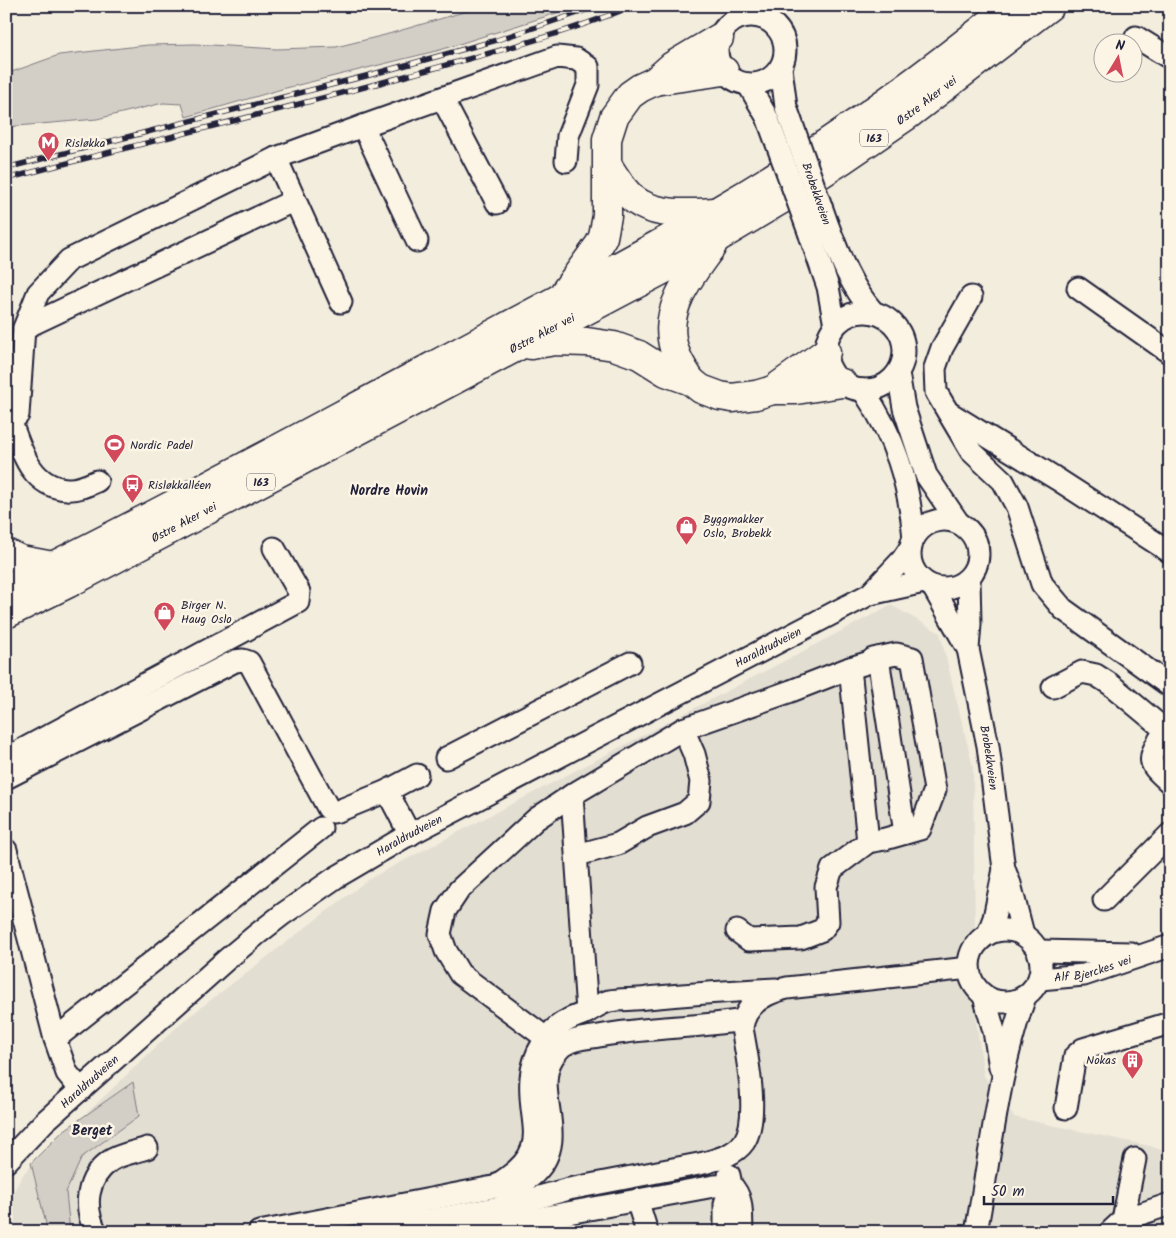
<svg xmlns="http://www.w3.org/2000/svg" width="1176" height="1238" viewBox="0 0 1176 1238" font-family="Kalam,sans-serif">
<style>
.built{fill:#e3ded2}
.green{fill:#d4cfc6;stroke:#7b7880}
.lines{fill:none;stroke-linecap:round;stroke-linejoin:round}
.minor-casing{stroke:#22223b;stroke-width:25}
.highway-casing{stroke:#22223b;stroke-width:31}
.minor{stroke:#fcf5e5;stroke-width:21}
.highway{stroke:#fcf5e5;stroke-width:28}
.rail-casing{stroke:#22223b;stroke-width:5.5}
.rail{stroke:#fcf5e5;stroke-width:4;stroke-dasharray:11;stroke-linecap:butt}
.minor-bridge-casing{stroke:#22223b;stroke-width:25;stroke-linecap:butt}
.minor-bridge{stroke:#fcf5e5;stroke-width:21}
.labels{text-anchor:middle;stroke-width:5;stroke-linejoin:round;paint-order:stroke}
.shield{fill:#fcf5e5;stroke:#63616e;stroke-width:1}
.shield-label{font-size:11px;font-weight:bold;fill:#22223b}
.street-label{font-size:12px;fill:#22223b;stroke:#fcf5e5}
.poi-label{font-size:12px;fill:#22223b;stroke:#fcf5e5;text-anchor:start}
.neighbourhood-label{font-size:14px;font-weight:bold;fill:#22223b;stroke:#fcf5e5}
</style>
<rect width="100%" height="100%" fill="#f3edde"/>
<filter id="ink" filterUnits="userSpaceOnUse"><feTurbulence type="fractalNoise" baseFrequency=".02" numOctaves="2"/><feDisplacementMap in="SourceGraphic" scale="10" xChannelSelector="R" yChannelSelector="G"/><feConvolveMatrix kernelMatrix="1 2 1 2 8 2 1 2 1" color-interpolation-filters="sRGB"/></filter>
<g filter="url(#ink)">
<path class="built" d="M891,605L940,633L973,767L976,1020L984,1076L1014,1117L1150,1146L1170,1153V1232H6V1205L24,1173L182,1022L369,879Z"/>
<g class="green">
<path d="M484,6H579L440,50L282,89L186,117L182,104L163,103L97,119L6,127V74L59,55L148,45L195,44L277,49L336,47L385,35Z"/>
<path d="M133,1082L139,1116L82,1157L66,1192L70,1232H48L31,1163L63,1131Z"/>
</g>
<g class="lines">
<defs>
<g id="minor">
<circle cx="751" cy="50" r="34"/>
<path d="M1136,37L1170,58"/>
<path d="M781,68L786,107"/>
<path d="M748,84L767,117"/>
<path d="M442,98L497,203"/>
<path d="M363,126L417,241"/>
<path d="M276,158L341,302"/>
<path d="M828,226C840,258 851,287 874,313"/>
<path d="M810,235L828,287L835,326"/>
<path d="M1078,288L1170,353"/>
<path d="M971,297L942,348L935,368L936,392L971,451L1003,481L1017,507L1042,584L1063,609L1170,686"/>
<circle cx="865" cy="351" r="39"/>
<path d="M24,328L295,200"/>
<path d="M898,373L904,408L926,475L958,522"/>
<path d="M863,390C895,437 909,482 914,538"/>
<path d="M951,414L1057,479L1170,552"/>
<path d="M11,422C21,450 31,487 67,489C77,490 88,485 97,481"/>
<path d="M6,426L18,415L24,328L38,293L69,260L276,158L363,126L557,57L576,59L588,67V85L568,136L566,161"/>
<circle cx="944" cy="554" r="34"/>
<path id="s1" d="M933,587L968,649L988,746L1004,869L1010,884L1023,934"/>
<path d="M870,594L902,560L911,547"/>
<path d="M968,649L970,624L969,578"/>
<path d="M878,658L905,833"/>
<path d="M850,668L868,842"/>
<path d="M1053,687L1082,672L1096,675L1110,684L1170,734"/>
<path d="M1170,735L1161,737C1145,763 1150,764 1170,783"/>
<path d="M446,758L630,663"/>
<path d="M6,769L10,760L18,752L298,602L299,592L274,548"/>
<path d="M6,778L235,661L243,660L249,662L328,808L333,812L338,811L387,791L410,835"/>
<path d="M387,791L417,775"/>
<path d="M572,795L587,1012"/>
<path d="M6,850L55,1039L67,1073L81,1090"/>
<path d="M577,855L618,844L647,827L685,813L699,801L701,781L694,754L683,729"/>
<path d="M1104,900L1170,834"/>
<circle cx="1005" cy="966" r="36"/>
<path d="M988,934L994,918L1004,869"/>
<path d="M1039,951L1131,953"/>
<path id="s2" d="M1040,979L1084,975L1170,946"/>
<path d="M984,996L994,1031L1000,1067"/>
<path d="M546,1038L460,974L446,951L440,934L445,911L459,890L536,819L572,795L683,729L791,691L850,668L870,662L873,659L896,654L912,658L935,790L920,829L885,839L868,842L832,869L826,887L828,922L822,930L801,938L749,940L737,931"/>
<path d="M55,1039L321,828"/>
<path d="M1066,1108L1075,1056L1083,1049L1170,1023"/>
<path id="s3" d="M6,1162L44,1122L226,960L256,935L283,914L335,878L403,838L870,594L924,582"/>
<path d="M501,1182C554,1148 527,1125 531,1078C533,1055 547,1030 568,1020C573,1017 580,1015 585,1013C593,1009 601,1003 609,1001C621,999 635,1000 647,998C690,994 732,991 776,989"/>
<path d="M637,1200L647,1232"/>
<path d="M1123,1220L1135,1159"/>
<path d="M96,1232C83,1207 86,1178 110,1161C120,1154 136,1152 147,1148"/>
<path d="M259,1232L493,1187C508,1187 524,1184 535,1173C572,1137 531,1092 553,1057C556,1053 561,1046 566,1044C575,1038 589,1038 599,1036C647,1027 695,1028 743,1020"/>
<path d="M363,1232L506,1206L569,1189L704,1163C718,1159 735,1155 744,1142C760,1118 747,1056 742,1028C745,1004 765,993 787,988L969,968"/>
<path d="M464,1232L714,1186L731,1185C744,1198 741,1215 742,1232"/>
<path d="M725,1232V1204L731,1185L729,1175"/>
<path d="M976,1232C991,1153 998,1072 1025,997"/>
<path d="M1110,1232L1123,1220L1170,1204"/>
</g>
<g id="highway">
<path d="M661,80L724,71"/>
<path d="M608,166C617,180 626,196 641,204C662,216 691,213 714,212"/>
<path d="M564,293L599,245L603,237L607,216V139L614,117L630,95L640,88L655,81L672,66L719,38"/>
<path d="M531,345L555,341L587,342L614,346L639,355L666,372L691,381L701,389L720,396L732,398L756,395L773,390H796L842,383"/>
<path d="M691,381C683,369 674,355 672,339C666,304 693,273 712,246"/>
<path d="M773,390L826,352"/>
<path d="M6,553L21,560L53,566"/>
<path d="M6,589C150,519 290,442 431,367C526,316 621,267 714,213C818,153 918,82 1011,6"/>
<path id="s4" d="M6,614L69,583L672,265L779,201L842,160L908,115L1050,6"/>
</g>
</defs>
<use href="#minor" class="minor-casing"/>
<use href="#highway" class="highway-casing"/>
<use href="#minor" class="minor"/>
<use href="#highway" class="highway"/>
<defs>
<g id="rail">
<path d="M6,168L366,76L497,40L599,6"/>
<path d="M6,179C142,143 278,111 413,74C487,54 562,35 633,6"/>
<path d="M1153,1232L1170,1229"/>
</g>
</defs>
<use href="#rail" class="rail-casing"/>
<use href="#rail" class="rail"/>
<defs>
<g id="minor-bridge">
<path id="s5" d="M786,107L828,226"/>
<path d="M767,117L810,235"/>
</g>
</defs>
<use href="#minor-bridge" class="minor-bridge-casing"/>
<use href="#minor-bridge" class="minor-bridge"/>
</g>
</g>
<defs>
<symbol id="metro-pin" viewBox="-11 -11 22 30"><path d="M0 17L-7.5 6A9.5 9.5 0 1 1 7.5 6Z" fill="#d1495b" stroke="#fcf5e5"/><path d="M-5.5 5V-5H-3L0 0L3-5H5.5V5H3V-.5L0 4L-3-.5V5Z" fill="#fff"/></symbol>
<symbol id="stadium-pin" viewBox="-11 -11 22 30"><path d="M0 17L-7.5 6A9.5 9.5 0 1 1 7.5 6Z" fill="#d1495b" stroke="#fcf5e5"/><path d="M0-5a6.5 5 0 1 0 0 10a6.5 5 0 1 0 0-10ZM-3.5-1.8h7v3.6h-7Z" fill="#fff"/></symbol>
<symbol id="bus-pin" viewBox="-11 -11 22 30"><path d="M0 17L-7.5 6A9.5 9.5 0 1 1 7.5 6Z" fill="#d1495b" stroke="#fcf5e5"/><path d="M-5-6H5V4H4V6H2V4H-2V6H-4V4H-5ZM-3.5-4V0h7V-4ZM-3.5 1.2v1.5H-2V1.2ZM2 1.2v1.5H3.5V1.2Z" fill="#fff"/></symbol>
<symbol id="shop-pin" viewBox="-11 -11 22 30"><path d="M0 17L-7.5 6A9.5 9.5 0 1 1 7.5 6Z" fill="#d1495b" stroke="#fcf5e5"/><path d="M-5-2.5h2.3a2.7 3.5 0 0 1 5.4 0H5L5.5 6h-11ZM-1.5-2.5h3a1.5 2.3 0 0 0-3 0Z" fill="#fff"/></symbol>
<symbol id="building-pin" viewBox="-11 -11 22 30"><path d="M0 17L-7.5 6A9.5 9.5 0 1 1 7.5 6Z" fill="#d1495b" stroke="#fcf5e5"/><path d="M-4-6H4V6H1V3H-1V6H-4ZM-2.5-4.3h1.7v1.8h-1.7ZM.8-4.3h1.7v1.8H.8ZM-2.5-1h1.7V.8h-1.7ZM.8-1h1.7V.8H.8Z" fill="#fff"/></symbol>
</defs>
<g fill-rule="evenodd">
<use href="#metro-pin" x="36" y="130" width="25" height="34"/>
<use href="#stadium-pin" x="102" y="432" width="25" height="34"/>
<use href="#bus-pin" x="120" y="472" width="25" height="34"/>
<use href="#shop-pin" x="674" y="514" width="25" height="34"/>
<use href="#shop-pin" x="152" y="600" width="25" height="34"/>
<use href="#building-pin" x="1120" y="1048" width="25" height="34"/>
</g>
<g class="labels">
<g class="shield">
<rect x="860" y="129.5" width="28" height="17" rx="4"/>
<rect x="247" y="473.5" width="28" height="17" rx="4"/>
</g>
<g class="shield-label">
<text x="874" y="142">163</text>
<text x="261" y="486">163</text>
</g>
<g class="street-label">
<text dy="4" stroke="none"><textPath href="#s4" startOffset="1055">Østre Aker vei</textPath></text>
<text dy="4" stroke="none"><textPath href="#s5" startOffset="92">Brobekkveien</textPath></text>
<text dy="4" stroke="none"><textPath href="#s4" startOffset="605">Østre Aker vei</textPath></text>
<text dy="4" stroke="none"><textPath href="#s4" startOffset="200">Østre Aker vei</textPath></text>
<text dy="4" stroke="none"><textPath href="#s3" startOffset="926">Haraldrudveien</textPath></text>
<text dy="4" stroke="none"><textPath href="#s1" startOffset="182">Brobekkveien</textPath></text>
<text dy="4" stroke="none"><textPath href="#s3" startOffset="521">Haraldrudveien</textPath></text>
<text dy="4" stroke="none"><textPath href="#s2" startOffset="54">Alf Bjerckes vei</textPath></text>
<text dy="4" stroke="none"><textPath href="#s3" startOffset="116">Haraldrudveien</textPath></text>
</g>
<g class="poi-label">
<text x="65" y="147">Risløkka</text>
<text x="130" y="449">Nordic Padel</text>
<text x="148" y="489">Risløkkalléen</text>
<text x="703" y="523">Byggmakker<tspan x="703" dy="14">Oslo, Brobekk</tspan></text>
<text x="181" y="609">Birger N.<tspan x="181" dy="14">Haug Oslo</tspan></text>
<text x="1116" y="1064" text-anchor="end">Nokas</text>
</g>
<g class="neighbourhood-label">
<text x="389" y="495">Nordre Hovin</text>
<text x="92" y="1135">Berget</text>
</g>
</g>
<rect width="1176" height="1238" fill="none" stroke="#fcf5e5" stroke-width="25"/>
<rect x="12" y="12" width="1151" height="1213" fill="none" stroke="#22223b" stroke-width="2" filter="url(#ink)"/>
<g transform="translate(1118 58) rotate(10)"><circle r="24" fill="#fcf5e5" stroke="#a5a1a1"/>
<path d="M0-4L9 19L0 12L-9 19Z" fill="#d1495b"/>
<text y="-8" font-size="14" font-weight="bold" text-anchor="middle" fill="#22223b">N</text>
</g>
<path d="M984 1196v8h129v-8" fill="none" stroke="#22223b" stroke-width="2.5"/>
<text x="991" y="1196" font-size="15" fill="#22223b" stroke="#fcf5e5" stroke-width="4" paint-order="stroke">50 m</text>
</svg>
